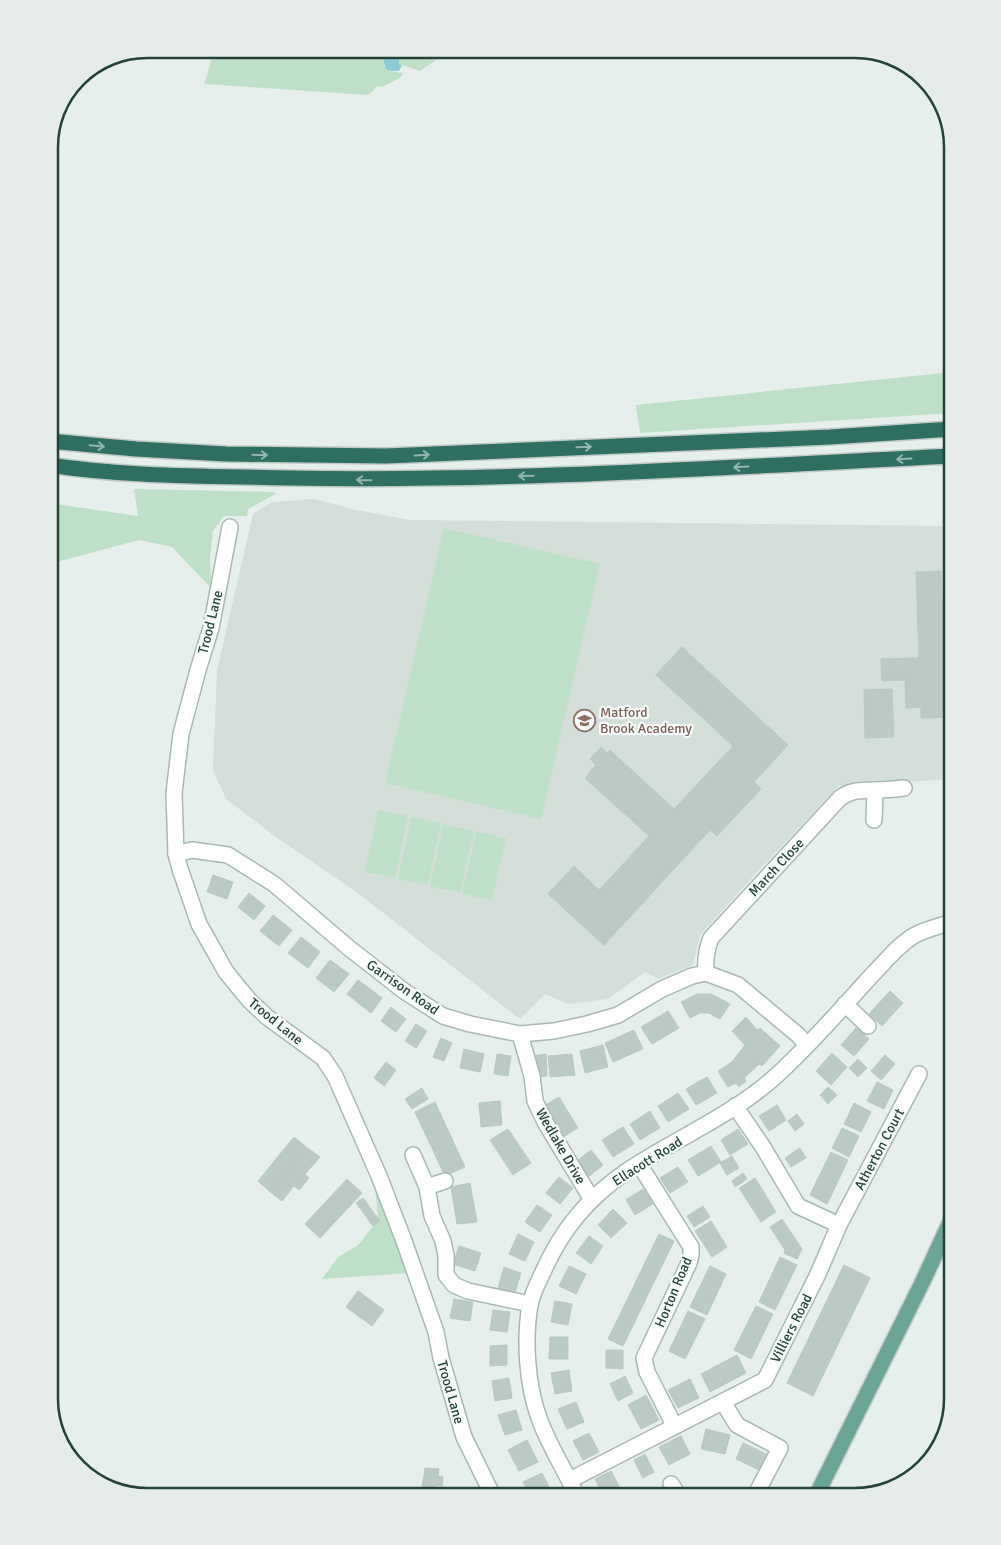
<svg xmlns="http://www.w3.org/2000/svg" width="1001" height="1545" viewBox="0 0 1001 1545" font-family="Signika,sans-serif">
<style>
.built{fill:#d4dfda}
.green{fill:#bfe0c8}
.water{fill:#8ec9d4}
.building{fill:#bbcac4;stroke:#b8c9c2}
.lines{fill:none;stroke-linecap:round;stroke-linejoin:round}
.minor-casing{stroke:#a8b8b2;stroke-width:18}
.major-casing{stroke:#c2cac8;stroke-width:18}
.highway-casing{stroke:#c2cac8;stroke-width:18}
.minor{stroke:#fff;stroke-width:15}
.major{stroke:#6aa596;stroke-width:15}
.highway{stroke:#2f6f62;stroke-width:15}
.oneway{stroke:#93b5ae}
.labels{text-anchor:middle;stroke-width:4.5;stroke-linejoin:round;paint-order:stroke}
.street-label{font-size:14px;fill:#24423a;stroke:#f7fbf9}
.education-label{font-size:14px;fill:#785e54;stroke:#f7fbf9;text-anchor:start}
.rim{fill:none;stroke:#24423a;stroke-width:2.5}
</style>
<rect width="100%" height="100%" fill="#e6efeb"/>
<path class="built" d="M314,499L352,509L410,520L952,526V779L839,786L763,866L700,935L693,965L658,979L645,972L608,999L568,1004L545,994L520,1019L355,891L276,837L226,799L213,770L217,670L253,514L272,502Z"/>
<g class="green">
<path d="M215,49H362L383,58L384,66L390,71L403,73L400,78L382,87L377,86L372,92L367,95L204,84Z"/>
<path d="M406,49H452L420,71L399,64V56Z"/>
<path d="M952,372V413L640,433L636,405Z"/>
<path d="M134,489L274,492L276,494L248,509L247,516H224L213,531L210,557L211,588L172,547L139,540L49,564V503L138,516Z"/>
<path d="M444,528L600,564L541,819L385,783Z"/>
<path d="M378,810L408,816L395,878L365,872Z"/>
<path d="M411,817L441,823L428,885L398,879Z"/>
<path d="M443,824L474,831L460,893L430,886Z"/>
<path d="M476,832L506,838L492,900L462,894Z"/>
<path d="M375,1185L410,1273L322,1279L338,1257L358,1245L378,1220Z"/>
</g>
<path class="water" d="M362,49H406L399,56V64L402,65L399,71C385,71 386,71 383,58Z"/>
<g class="building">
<path d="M941,571L942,596L952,595V670H945L947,717L921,718V707L906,708L905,680L882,681L881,659L919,658L916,572Z"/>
<path d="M682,647L788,745L754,782L761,789L717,836L710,830L604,945L548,894L574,866L599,890L649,836L585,778L596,765L590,759L601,747L607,753L610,750L674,809L733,746L656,675Z"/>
<path d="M892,689L894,737L865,738L864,690Z"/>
<path d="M213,875L233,882L227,899L207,892Z"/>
<path d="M249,893L265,906L254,920L238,907Z"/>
<path d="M273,915L292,930L279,946L260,931Z"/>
<path d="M301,937L320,952L308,968L288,953Z"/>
<path d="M330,960L349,974L334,992L316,978Z"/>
<path d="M358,980L382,998L371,1013L347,994Z"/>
<path d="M890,991L903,1003L882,1026L869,1014Z"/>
<path d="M697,994H711L730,1004L720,1019L709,1013H700L690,1018L681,1002Z"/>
<path d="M391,1007L406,1019L396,1032L381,1021Z"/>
<path d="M668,1011L679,1028L652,1044L641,1027Z"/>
<path d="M746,1017L757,1030L760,1028L780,1046L762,1066L759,1064L744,1078L746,1081L739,1087L736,1083L728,1087L718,1071L732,1062L745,1045L732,1031Z"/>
<path d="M416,1024L427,1031L416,1048L405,1041Z"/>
<path d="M856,1028L869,1039L854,1056L841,1045Z"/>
<path d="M634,1030L643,1049L613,1062L605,1043Z"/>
<path d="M441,1038L452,1043L444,1061L433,1057Z"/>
<path d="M603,1045L608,1067L585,1073L580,1051Z"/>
<path d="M464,1049L484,1054L480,1072L460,1068Z"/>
<path d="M832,1053L847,1067L831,1085L816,1071Z"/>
<path d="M497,1054L511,1056L508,1076L494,1074Z"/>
<path d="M546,1054L547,1076L532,1077L531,1056Z"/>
<path d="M572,1054L575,1075L550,1077L548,1056Z"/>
<path d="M885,1055L895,1064L881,1080L871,1071Z"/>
<path d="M858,1059L867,1068L858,1077L849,1068Z"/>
<path d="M386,1062L396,1070L384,1086L374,1078Z"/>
<path d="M707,1077L717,1093L696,1105L686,1089Z"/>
<path d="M877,1082L893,1090L884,1109L867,1101Z"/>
<path d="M828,1087L837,1095L828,1104L820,1095Z"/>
<path d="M422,1088L428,1099L412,1109L405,1099Z"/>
<path d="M678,1093L689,1109L668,1122L658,1106Z"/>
<path d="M559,1097L578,1128L563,1137L544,1106Z"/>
<path d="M500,1101L502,1125L481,1127L479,1103Z"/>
<path d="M435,1102L465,1167L445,1176L415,1112Z"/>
<path d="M854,1103L871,1112L861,1132L844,1124Z"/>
<path d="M777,1105L786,1120L769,1131L759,1116Z"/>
<path d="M650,1111L660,1128L640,1140L630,1124Z"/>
<path d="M797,1114L804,1124L795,1131L788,1121Z"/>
<path d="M623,1127L634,1144L613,1157L602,1140Z"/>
<path d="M842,1128L859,1136L849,1157L832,1148Z"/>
<path d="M508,1129L531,1163L513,1175L490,1140Z"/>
<path d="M738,1129L748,1144L730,1155L721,1140Z"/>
<path d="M294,1137L306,1147L269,1191L258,1181Z"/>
<path d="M711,1146L721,1162L698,1176L688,1160Z"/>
<path d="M306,1147L320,1157L305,1174L309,1178L299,1190L294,1186L282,1201L269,1191Z"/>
<path d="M800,1148L806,1158L791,1167L785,1158Z"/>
<path d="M591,1150L603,1165L588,1177L576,1162Z"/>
<path d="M831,1152L848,1160L827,1204L810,1195Z"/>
<path d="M732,1156L739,1168L727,1175L720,1163Z"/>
<path d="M678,1167L688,1182L670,1193L660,1178Z"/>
<path d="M743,1173L747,1179L735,1187L732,1181Z"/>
<path d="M559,1177L573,1188L560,1204L546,1193Z"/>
<path d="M755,1178L776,1212L761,1222L739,1188Z"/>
<path d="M347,1179L362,1193L320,1238L305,1224Z"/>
<path d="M470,1183L477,1222L457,1224L451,1187Z"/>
<path d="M643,1189L653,1204L635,1215L626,1200Z"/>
<path d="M363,1198L380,1221L373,1226L356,1203Z"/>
<path d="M537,1205L552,1215L540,1232L525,1222Z"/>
<path d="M703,1206L710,1217L694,1227L687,1216Z"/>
<path d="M613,1209L627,1223L611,1238L598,1225Z"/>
<path d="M782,1219L802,1249L797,1259L784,1253L785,1250L770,1227Z"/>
<path d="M711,1221L727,1247L712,1257L695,1231Z"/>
<path d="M518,1234L534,1242L525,1261L509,1254Z"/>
<path d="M659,1234L674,1241L623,1346L608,1339Z"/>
<path d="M589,1236L603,1246L591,1264L576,1253Z"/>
<path d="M459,1246L481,1253L475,1271L453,1264Z"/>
<path d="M780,1257L797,1265L775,1310L759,1302Z"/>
<path d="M844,1265L870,1278L813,1396L787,1383Z"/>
<path d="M569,1266L586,1274L576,1294L559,1286Z"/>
<path d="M710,1266L726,1274L707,1315L690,1307Z"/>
<path d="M504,1267L521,1273L515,1293L498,1288Z"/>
<path d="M358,1291L384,1310L372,1326L346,1307Z"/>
<path d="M454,1299L473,1302L470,1321L450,1318Z"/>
<path d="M555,1301L572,1304L568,1325L551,1322Z"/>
<path d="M756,1306L773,1314L751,1359L734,1350Z"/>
<path d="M493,1310L510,1312L507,1332L490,1330Z"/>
<path d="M688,1311L705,1319L685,1359L669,1351Z"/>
<path d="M550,1337H568V1359H549Z"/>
<path d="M507,1345V1365L490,1366V1346Z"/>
<path d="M606,1350H623V1369L606,1368Z"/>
<path d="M737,1355L746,1373L710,1392L701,1374Z"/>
<path d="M569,1370L572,1391L555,1394L551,1373Z"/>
<path d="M625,1376L633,1393L618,1401L610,1384Z"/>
<path d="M509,1378L512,1398L495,1401L492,1381Z"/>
<path d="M690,1379L699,1398L678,1408L668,1390Z"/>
<path d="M646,1395L659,1420L641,1429L628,1405Z"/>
<path d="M576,1402L584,1422L567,1429L558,1409Z"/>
<path d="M516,1410L522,1430L505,1435L498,1415Z"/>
<path d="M706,1429L730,1435L725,1454L701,1449Z"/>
<path d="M589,1433L599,1452L583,1460L573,1441Z"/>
<path d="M681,1436L690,1454L669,1465L659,1447Z"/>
<path d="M527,1440L538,1462L519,1471L508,1450Z"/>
<path d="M743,1443L766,1454L759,1470L736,1459Z"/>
<path d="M645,1454L654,1472L643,1478L634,1460Z"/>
<path d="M425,1468L439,1469L438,1476L443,1477L442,1486L436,1485L435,1496H421Z"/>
<path d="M611,1471L621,1490L608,1496H604L595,1479Z"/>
<path d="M542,1473L553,1494L549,1496H531L523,1482Z"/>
</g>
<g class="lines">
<defs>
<g id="minor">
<path d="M230,527L211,628L198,670L181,734L174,793L176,854L180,869L199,924L226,972L249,1000L267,1017L323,1058L335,1076L379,1176L404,1241L436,1332L441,1358L464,1437L493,1496"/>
<path d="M874,820L875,790"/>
<path d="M176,854L192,850L228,855L274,884L349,948L404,991L443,1016L470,1024L520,1034L554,1031L587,1024L618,1015L662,989L692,976L706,973L738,985L798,1035L807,1045"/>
<path d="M706,973C705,960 706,950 711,938L840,798C852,789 862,791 875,790C885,790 895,789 904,788"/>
<path d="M845,1004L868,1026"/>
<path d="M520,1034L532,1076L535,1101L545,1122L591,1198"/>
<path d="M413,1155L427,1187L432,1216L443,1241L446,1255V1275L454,1285L468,1291L530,1304"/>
<path d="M639,1164L691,1247V1255L689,1263L644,1358L647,1372L674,1425"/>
<path d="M427,1187L445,1181"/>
<path d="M839,1225L919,1074"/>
<path d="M723,1402L737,1425L780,1448L755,1496"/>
<path d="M570,1480L765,1380L818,1274L839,1225L798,1206L763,1147L735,1106"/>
<path d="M671,1484L679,1496"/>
<path d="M577,1496C565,1470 549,1446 539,1418C527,1385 524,1340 530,1305C532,1294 538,1282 543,1272C562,1229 588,1198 627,1171C675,1139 735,1114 777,1075C811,1044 841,1009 872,975C885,962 899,944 915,935C926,929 940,926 952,922"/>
</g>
<path id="major" d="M816,1496L923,1281L952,1218"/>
<g id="highway">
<path d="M49,441L136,449L226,454L386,456L830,437L952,429"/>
<path d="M49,465C128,477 209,476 289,478C510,482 731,467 952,456"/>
</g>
</defs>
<use href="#minor" class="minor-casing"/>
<use href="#major" class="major-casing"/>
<use href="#highway" class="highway-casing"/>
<use href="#minor" class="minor"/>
<use href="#major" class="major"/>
<use href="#highway" class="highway"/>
</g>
<defs><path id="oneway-shaft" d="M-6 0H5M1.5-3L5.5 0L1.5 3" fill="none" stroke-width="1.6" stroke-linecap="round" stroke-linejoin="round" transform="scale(1.25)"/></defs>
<g class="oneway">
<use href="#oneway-shaft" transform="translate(97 446) rotate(5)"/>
<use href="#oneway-shaft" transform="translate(584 447) rotate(-2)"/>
<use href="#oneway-shaft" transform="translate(260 455) rotate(1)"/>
<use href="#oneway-shaft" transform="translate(422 455) rotate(-3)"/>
<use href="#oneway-shaft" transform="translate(904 459) rotate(177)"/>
<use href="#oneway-shaft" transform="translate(741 467) rotate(177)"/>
<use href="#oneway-shaft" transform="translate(526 476) rotate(179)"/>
<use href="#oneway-shaft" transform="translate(364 480) rotate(-179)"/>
</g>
<defs>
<symbol id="school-ring" viewBox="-11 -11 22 22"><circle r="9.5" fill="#f7fbf9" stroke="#8d6e63" stroke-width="1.5"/><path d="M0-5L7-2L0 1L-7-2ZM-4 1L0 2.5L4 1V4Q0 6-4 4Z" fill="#8d6e63"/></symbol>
</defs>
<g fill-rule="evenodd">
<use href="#school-ring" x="572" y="708" width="25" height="25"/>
</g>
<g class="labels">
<g class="street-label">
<text transform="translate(210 622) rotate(-76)" y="5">Trood Lane</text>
<text transform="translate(776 867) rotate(-47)" y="5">March Close</text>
<text transform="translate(403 987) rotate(35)" y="5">Garrison Road</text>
<text transform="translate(276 1021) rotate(39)" y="5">Trood Lane</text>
<text transform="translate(561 1146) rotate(60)" y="5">Wedlake Drive</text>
<text transform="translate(879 1149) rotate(-62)" y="5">Atherton Court</text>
<text transform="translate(647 1161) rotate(-32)" y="5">Ellacott Road</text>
<text transform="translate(673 1292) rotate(-67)" y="5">Horton Road</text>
<text transform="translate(791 1328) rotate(-63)" y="5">Villiers Road</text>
<text transform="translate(451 1392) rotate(74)" y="5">Trood Lane</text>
</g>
<g class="education-label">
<text x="600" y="717">Matford<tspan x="600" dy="16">Brook Academy</tspan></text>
</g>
</g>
<path d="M0 0H1001V1545H0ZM147 58H855A89 89 0 0 1 944 147V1399A89 89 0 0 1 855 1488H147A89 89 0 0 1 58 1399V147A89 89 0 0 1 147 58Z" fill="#e6ecea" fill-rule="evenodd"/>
<path class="rim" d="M147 58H855A89 89 0 0 1 944 147V1399A89 89 0 0 1 855 1488H147A89 89 0 0 1 58 1399V147A89 89 0 0 1 147 58Z"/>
</svg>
